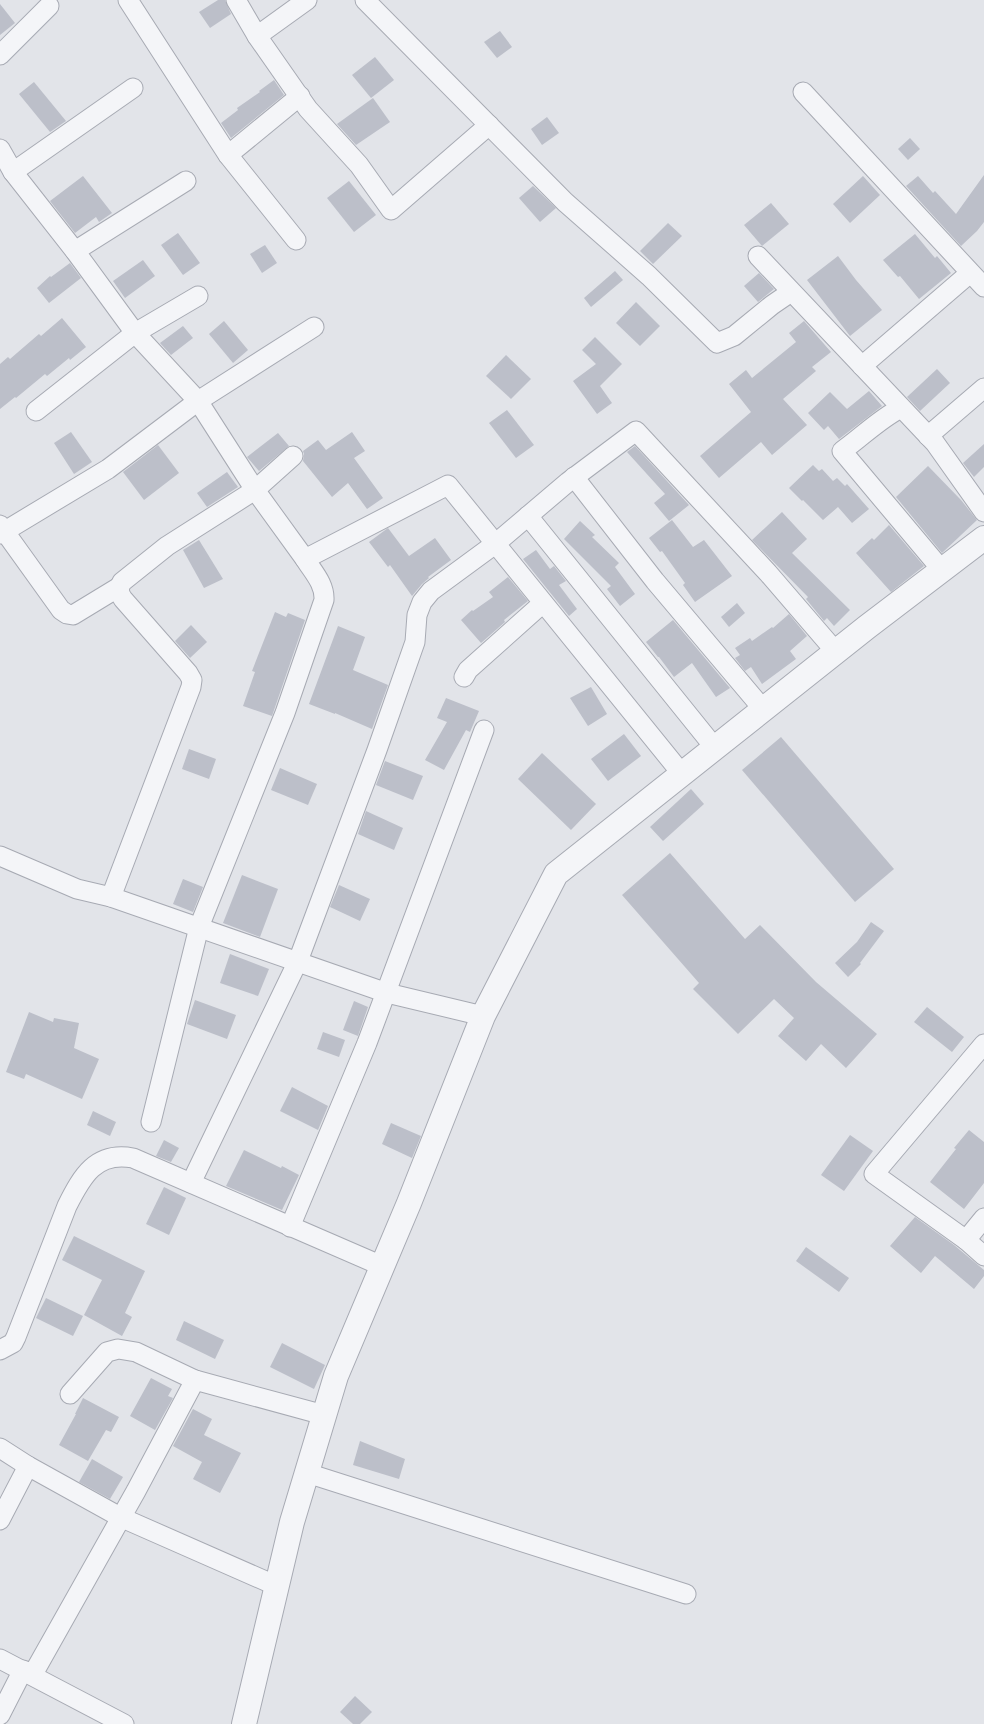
<svg xmlns="http://www.w3.org/2000/svg" width="984" height="1724" viewBox="0 0 984 1724" font-family="'Titillium Web',sans-serif">
<style>
.building{fill:#bcbfc9}
.lines{fill:none;stroke-linecap:round;stroke-linejoin:round}
.minor-casing{stroke:#a7aab3;stroke-width:21}
.tertiary-casing{stroke:#a7aab3;stroke-width:26}
.minor{stroke:#f4f5f8;stroke-width:19}
.tertiary{stroke:#f4f5f8;stroke-width:24}
</style>
<rect width="100%" height="100%" fill="#e2e4e9"/>
<g class="building">
<path d="M218,0H225L231,14L210,28L199,12Z"/>
<path d="M0,4L15,23L0,35Z"/>
<path d="M500,31L512,47L497,58L484,42Z"/>
<path d="M375,57L394,80L371,98L352,75Z"/>
<path d="M274,80L284,95L231,138L221,123L238,110L237,108L260,92L259,91Z"/>
<path d="M34,82L66,121L50,132L19,94Z"/>
<path d="M373,98L390,122L356,145L337,124Z"/>
<path d="M547,117L559,133L542,145L531,129Z"/>
<path d="M910,138L920,149L908,160L898,149Z"/>
<path d="M984,175V222L977,231L961,246L906,186L918,176L933,193L935,191L956,214Z"/>
<path d="M83,176L112,213L99,222L96,217L75,233L50,201Z"/>
<path d="M863,176L880,195L850,223L833,204Z"/>
<path d="M349,181L376,215L354,232L327,198Z"/>
<path d="M533,186L556,208L540,222L519,198Z"/>
<path d="M771,203L789,224L762,246L744,225Z"/>
<path d="M668,223L682,236L653,264L640,251Z"/>
<path d="M178,233L200,263L183,275L161,245Z"/>
<path d="M915,234L935,258L937,256L951,273L919,299L900,276L898,277L883,260Z"/>
<path d="M265,245L277,263L262,273L250,254Z"/>
<path d="M838,256L856,280L882,310L850,336L807,280Z"/>
<path d="M143,260L155,276L125,298L113,281Z"/>
<path d="M70,263L81,278L49,303L37,288L50,276L51,277Z"/>
<path d="M615,271L623,280L591,307L584,298Z"/>
<path d="M759,273L774,289L758,302L744,286Z"/>
<path d="M636,302L660,326L640,346L616,323Z"/>
<path d="M62,318L86,347L70,360L69,358L47,376L45,374L16,398L15,397L0,409V364L8,357L10,359L39,334L41,336Z"/>
<path d="M224,321L248,350L233,363L209,334Z"/>
<path d="M804,321L831,352L812,367L816,371L783,399L807,425L772,455L761,442L719,478L700,456L751,412L729,384L746,370L752,378L796,342L789,333Z"/>
<path d="M183,326L193,338L171,355L160,343Z"/>
<path d="M595,337L622,364L600,386L612,403L597,414L573,381L596,364L582,350Z"/>
<path d="M506,355L531,379L511,399L486,376Z"/>
<path d="M937,369L950,383L920,411L907,397Z"/>
<path d="M869,391L882,406L839,439L828,426L824,430L808,413L830,392L847,409Z"/>
<path d="M507,410L534,445L516,458L489,423Z"/>
<path d="M71,432L92,462L74,474L54,443Z"/>
<path d="M352,432L365,451L354,458L383,498L367,509L348,483L332,497L303,461L304,454L303,451L318,440L326,450Z"/>
<path d="M278,433L289,446L259,471L247,457Z"/>
<path d="M984,444V467L974,477L963,463Z"/>
<path d="M158,445L179,473L144,500L123,472Z"/>
<path d="M635,446L689,505L669,521L654,503L665,494L627,452Z"/>
<path d="M813,465L819,471L822,469L833,481L837,478L845,486L847,484L869,509L852,523L838,507L823,520L803,500L802,501L789,488Z"/>
<path d="M928,466L961,500L977,520L942,553L896,497Z"/>
<path d="M227,472L238,487L207,507L197,493Z"/>
<path d="M782,512L807,539L792,553L850,610L834,626L827,618L824,621L806,599L808,597L752,540Z"/>
<path d="M672,520L693,547L704,540L732,576L695,602L683,585L685,583L662,551L660,552L649,538Z"/>
<path d="M580,521L595,535L592,537L619,563L615,567L635,594L620,606L607,589L611,586L564,539Z"/>
<path d="M889,525L924,566L891,592L856,553L872,538L874,540Z"/>
<path d="M388,528L409,556L435,538L451,560L428,577L429,578L422,584L412,596L390,565L388,567L369,542Z"/>
<path d="M199,540L223,579L204,588L183,550Z"/>
<path d="M536,550L550,569L554,566L566,581L559,585L577,609L569,616L523,559Z"/>
<path d="M508,577L528,601L504,620L505,622L481,643L461,620L472,610L473,611L493,597L489,592Z"/>
<path d="M737,603L745,613L729,627L721,617Z"/>
<path d="M275,612L286,617L288,613L305,620L272,716L243,706L255,672L252,671Z"/>
<path d="M789,614L807,636L790,651L796,659L762,684L751,667L745,671L735,658L740,655L735,648L750,638L752,641L772,627L773,628Z"/>
<path d="M673,620L730,688L716,697L692,663L674,677L659,657H658L646,642Z"/>
<path d="M191,625L207,642L190,658L175,641Z"/>
<path d="M338,626L365,637L353,670L388,685L372,729L335,713V714L309,704Z"/>
<path d="M591,687L607,714L588,726L570,698Z"/>
<path d="M446,698L479,711L470,732L466,730L444,770L425,760L447,722L437,718Z"/>
<path d="M624,734L641,756L608,781L591,759Z"/>
<path d="M781,737L894,869L855,902L742,770Z"/>
<path d="M189,749L216,759L209,779L182,769Z"/>
<path d="M542,753L596,804L571,830L518,779Z"/>
<path d="M385,761L423,776L413,800L376,785Z"/>
<path d="M280,768L317,784L308,805L271,790Z"/>
<path d="M691,789L704,804L663,841L650,827Z"/>
<path d="M366,811L403,828L394,850L358,834Z"/>
<path d="M670,853L745,939L760,925L816,982L877,1034L846,1068L821,1044L806,1061L778,1036L794,1018L774,999L738,1034L693,989L699,983L622,895Z"/>
<path d="M242,875L278,889L260,937L223,923Z"/>
<path d="M183,879L203,887L193,912L173,904Z"/>
<path d="M339,885L370,899L360,921L330,907Z"/>
<path d="M871,922L884,931L860,963L861,964L848,977L835,963L857,942Z"/>
<path d="M230,954L269,969L258,996L220,983Z"/>
<path d="M195,1000L236,1015L227,1039L187,1024Z"/>
<path d="M354,1001L368,1007L358,1036L343,1030Z"/>
<path d="M927,1007L964,1037L952,1052L914,1022Z"/>
<path d="M29,1012L53,1022L54,1018L79,1023L74,1048L99,1059L82,1099L26,1074L24,1079L6,1072Z"/>
<path d="M323,1032L345,1040L339,1057L317,1049Z"/>
<path d="M292,1087L328,1106L318,1130L280,1111Z"/>
<path d="M93,1111L116,1122L110,1136L87,1125Z"/>
<path d="M391,1123L421,1136L412,1158L382,1144Z"/>
<path d="M969,1130L984,1142V1183L964,1209L930,1182L956,1149L954,1148Z"/>
<path d="M850,1135L873,1151L844,1191L821,1175Z"/>
<path d="M164,1140L179,1148L171,1162L156,1156Z"/>
<path d="M244,1150L281,1168L282,1166L299,1175L282,1210L226,1186Z"/>
<path d="M164,1187L186,1198L169,1235L146,1224Z"/>
<path d="M915,1217L954,1245L984,1270V1276L974,1289L935,1256L921,1273L890,1246Z"/>
<path d="M74,1236L145,1271L125,1313L132,1317L122,1336L84,1315L102,1280L62,1260Z"/>
<path d="M806,1247L849,1278L839,1292L796,1261Z"/>
<path d="M46,1298L83,1316L73,1336L36,1318Z"/>
<path d="M184,1321L224,1340L215,1359L176,1340Z"/>
<path d="M282,1343L325,1365L314,1389L270,1367Z"/>
<path d="M151,1378L172,1389L168,1396L173,1398L155,1430L130,1416Z"/>
<path d="M83,1398L119,1417L111,1432L106,1430L88,1461L59,1445L76,1414H75Z"/>
<path d="M193,1409L212,1419L204,1435L241,1453L220,1493L193,1479L202,1462L173,1446Z"/>
<path d="M360,1441L405,1459L399,1479L353,1465Z"/>
<path d="M92,1459L123,1477L110,1499L79,1482Z"/>
<path d="M355,1696L372,1712L360,1724H353L340,1712Z"/>
</g>
<g class="lines">
<defs>
<g id="minor">
<path d="M128,0L228,155L296,240"/>
<path d="M236,0L257,36L308,109L359,165L391,210L489,125"/>
<path d="M365,0L565,202L649,276L717,343L734,336L772,305L791,292"/>
<path d="M257,36L307,0"/>
<path d="M0,55L49,6"/>
<path d="M803,92L984,287"/>
<path d="M0,149L13,172L75,251L135,333L198,401L255,490L305,559L448,485L682,774"/>
<path d="M228,155L300,96"/>
<path d="M13,172L133,88"/>
<path d="M75,251L186,181"/>
<path d="M758,256L935,443L984,512"/>
<path d="M862,366L970,273"/>
<path d="M901,408C879,419 862,437 842,451L941,569"/>
<path d="M36,411L135,333L198,296"/>
<path d="M928,436L984,388"/>
<path d="M574,477L655,581L763,709"/>
<path d="M528,516L715,748"/>
<path d="M0,525L61,610L67,614L73,615L119,587"/>
<path d="M0,534L108,469L198,401L314,327"/>
<path d="M464,677L468,670L543,603"/>
<path d="M0,856L77,889L111,897L387,993L483,1016"/>
<path d="M111,897L191,687L192,680L188,673L123,599C119,593 118,589 122,582L167,546L255,490L293,456"/>
<path d="M151,1122L199,927L285,713L324,600C325,584 313,572 305,559"/>
<path d="M191,1183L298,961L377,750L415,642L417,615L422,602L431,591L495,544L568,482L636,431L768,573L836,652"/>
<path d="M984,1218L966,1240L984,1256"/>
<path d="M290,1227L367,1043L484,730"/>
<path d="M966,1240L874,1174L984,1044"/>
<path d="M0,1350L13,1343L16,1337L67,1206C82,1176 96,1151 133,1158L382,1266"/>
<path d="M70,1394L107,1352L118,1349L136,1352L195,1380L324,1415"/>
<path d="M0,1448L28,1466L120,1517L277,1586"/>
<path d="M307,1473L686,1594"/>
<path d="M0,1520L28,1466"/>
<path d="M0,1659L124,1724"/>
<path d="M0,1715L23,1670L33,1674L136,1491L195,1380"/>
</g>
<path id="tertiary" d="M244,1724L292,1522L336,1376L409,1203L483,1016L556,874L867,627L984,538"/>
</defs>
<use href="#minor" class="minor-casing"/>
<use href="#tertiary" class="tertiary-casing"/>
<use href="#minor" class="minor"/>
<use href="#tertiary" class="tertiary"/>
</g>
</svg>
